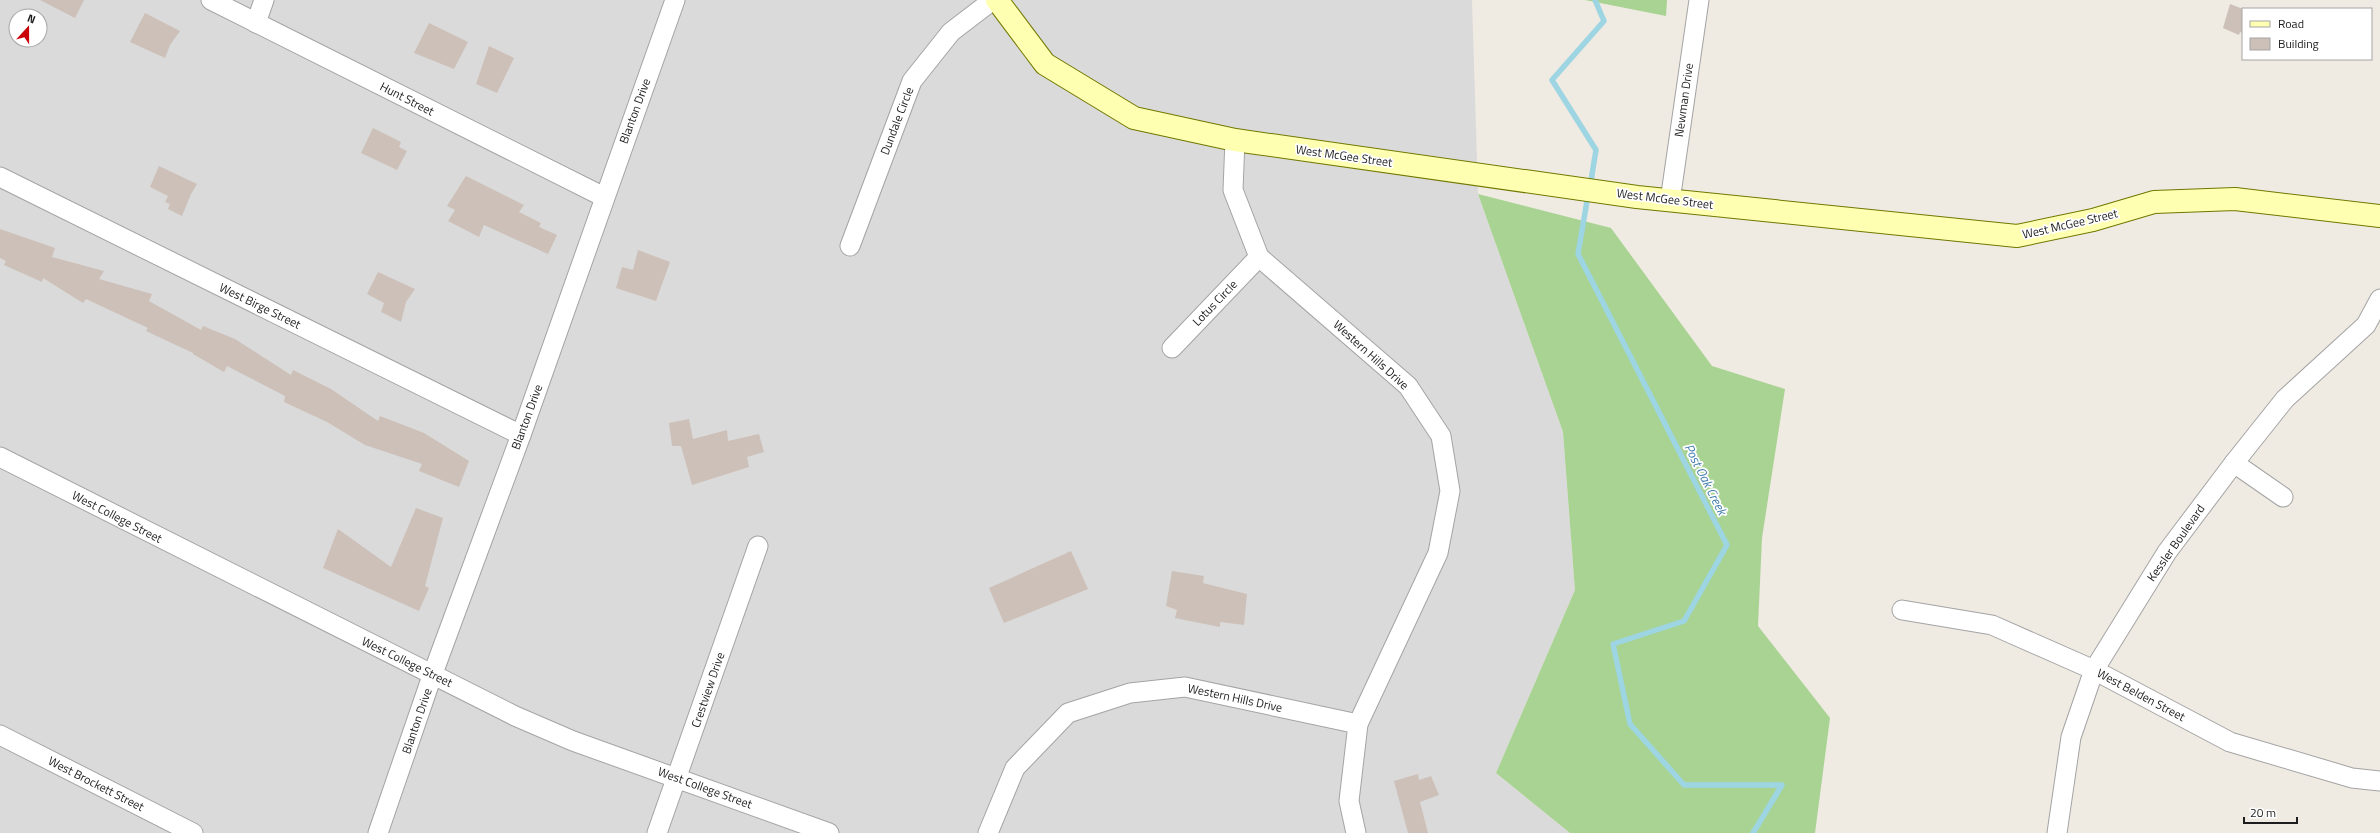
<svg xmlns="http://www.w3.org/2000/svg" width="2380" height="833" viewBox="0 0 2380 833" font-family="'Titillium Web',sans-serif">
<style>
.residential{fill:#dbdada;fill-rule:evenodd}
.forest{fill:#a8d392}
.lines{fill:none;stroke-linecap:round;stroke-linejoin:round}
.stream{stroke:#9dd5e2;stroke-width:5.5}
.building{fill:#ccc0b8}
.street-casing{stroke:#a4a4a4;stroke-width:21}
.secondary-casing{stroke:#707800;stroke-width:24}
.street{stroke:#fff;stroke-width:19}
.secondary{stroke:#feffb0;stroke-width:22}
.labels{text-anchor:middle;stroke-width:3.5;stroke-linejoin:round;paint-order:stroke}
.street-label{font-size:12px;fill:#1d1d1d;stroke:#fff}
.water-label{font-size:13px;font-style:italic;fill:#3e7aae;stroke:#fff}
</style>
<rect width="100%" height="100%" fill="#efeae2"/>
<path class="residential" d="M0,0H1472L1478,194L1563,432L1575,590L1496,773L1570,833H0ZM16,16H40V40H16Z"/>
<g class="forest">
<path d="M1585,0H1667L1666,16Z"/>
<path d="M1478,194L1611,228L1712,366L1785,389L1762,538L1758,626L1830,718L1815,833H1570L1496,773L1575,590L1563,432Z"/>
</g>
<g class="lines">
<g class="stream">
<path d="M1590,187L1596,150L1552,80L1604,21L1595,0"/>
<path d="M1588,195L1578,254L1727,545L1684,621L1613,644L1630,724L1684,785H1782L1753,833"/>
</g>
</g>
<g class="building">
<path d="M40,0H84L75,18Z"/>
<path d="M2230,4L2243,9V33L2240,32L2239,35L2223,28Z"/>
<path d="M145,13L180,31L170,45L165,58L130,42Z"/>
<path d="M429,23L468,42L454,69L414,53Z"/>
<path d="M489,46L514,58L497,93L476,84Z"/>
<path d="M373,128L401,142L399,147L407,151L397,170L361,153Z"/>
<path d="M159,166L197,184L191,194L182,216L168,209L170,204L165,202L168,196L150,187Z"/>
<path d="M466,176L524,205L519,212L541,223L539,227L557,235L548,254L484,225L479,237L448,221L455,210L447,206Z"/>
<path d="M0,229L55,248L52,257L104,271L99,279L152,294L149,301L201,330L203,326L235,339L291,375L293,370L331,389L378,421L380,416L424,433L469,461L459,487L419,471L422,464L365,445L327,422L284,402L285,396L227,366L224,372L193,354V353L146,331L148,328L86,299L83,303L43,278L42,282L4,265L6,261L0,258Z"/>
<path d="M638,250L670,262L656,301L616,288L622,267L633,270Z"/>
<path d="M378,272L415,289L406,302L401,322L381,312L384,303L367,294Z"/>
<path d="M689,419L693,439L727,430L728,441L759,434L764,452L747,457L749,467L692,485L681,446H672L669,423Z"/>
<path d="M416,508L443,518L425,586L429,588L419,611L323,568L338,529L391,567Z"/>
<path d="M1071,551L1088,589L1004,623L989,588Z"/>
<path d="M1172,571L1204,576L1203,583L1247,594L1244,625L1220,622V627L1175,618L1177,610L1166,606Z"/>
<path d="M1418,774L1419,780L1431,776L1439,795L1420,802L1428,833H1408L1394,781Z"/>
</g>
<g class="lines">
<defs>
<g id="street">
<path d="M211,0L604,197"/>
<path d="M256,23L264,0"/>
<path d="M1235,140L1233,190L1259,257L1408,386L1441,436L1450,491L1438,553L1358,724"/>
<path d="M0,177L521,435"/>
<path d="M1670,201L1699,0"/>
<path d="M850,246L912,81L951,32L993,0"/>
<path d="M1172,348L1259,257"/>
<path d="M0,457L515,716L573,741L829,833"/>
<path d="M2234,463L2283,497"/>
<path d="M1902,610L1992,625L2094,670L2230,742L2352,778L2380,781"/>
<path d="M0,735L193,833"/>
<path d="M378,833L432,676L521,435L675,0"/>
<path d="M657,833L758,546"/>
<path d="M988,833L1015,768L1068,713L1130,693L1185,687L1358,724L1349,801L1356,833"/>
<path d="M2057,833L2071,737L2094,670L2167,552L2234,463L2285,399L2366,325L2380,299"/>
</g>
<path id="secondary" d="M997,0L1045,64L1134,118L1235,140L1637,197L2017,236L2093,220L2154,202L2235,199L2380,216"/>
</defs>
<use href="#street" class="street-casing"/>
<use href="#secondary" class="secondary-casing"/>
<use href="#street" class="street"/>
<use href="#secondary" class="secondary"/>
</g>
<g class="labels">
<g class="street-label">
<text transform="translate(407 99) rotate(27)" y="4">Hunt Street</text>
<text transform="translate(1684 100) rotate(-82)" y="4">Newman Drive</text>
<text transform="translate(635 111) rotate(-70)" y="4">Blanton Drive</text>
<text transform="translate(897 121) rotate(-69)" y="4">Dundale Circle</text>
<text transform="translate(1344 156) rotate(8)" y="4">West McGee Street</text>
<text transform="translate(1665 199) rotate(7)" y="4">West McGee Street</text>
<text transform="translate(2070 224) rotate(-13)" y="4">West McGee Street</text>
<text transform="translate(1215 303) rotate(-46)" y="4">Lotus Circle</text>
<text transform="translate(260 306) rotate(26)" y="4">West Birge Street</text>
<text transform="translate(1371 355) rotate(42)" y="4">Western Hills Drive</text>
<text transform="translate(527 417) rotate(-70)" y="4">Blanton Drive</text>
<text transform="translate(117 517) rotate(27)" y="4">West College Street</text>
<text transform="translate(2176 543) rotate(-55)" y="4">Kessler Boulevard</text>
<text transform="translate(407 662) rotate(26)" y="4">West College Street</text>
<text transform="translate(708 690) rotate(-71)" y="4">Crestview Drive</text>
<text transform="translate(2141 695) rotate(28)" y="4">West Belden Street</text>
<text transform="translate(1235 698) rotate(12)" y="4">Western Hills Drive</text>
<text transform="translate(417 721) rotate(-71)" y="4">Blanton Drive</text>
<text transform="translate(96 784) rotate(27)" y="4">West Brockett Street</text>
<text transform="translate(705 788) rotate(20)" y="4">West College Street</text>
</g>
<g class="water-label">
<text transform="translate(1706 479) rotate(63)" y="5">Post Oak Creek</text>
</g>
</g>
<rect x="2242" y="8" width="130" height="52" fill="#ffffff" stroke="#a5a5a5"/>
<rect x="2250" y="21" width="20" height="6" fill="#feffb0" stroke="#a5a5a5"/>
<text x="2278" y="28" font-size="12" fill="#1d1d1d">Road</text>
<rect x="2250" y="38" width="20" height="12" fill="#ccc0b8" stroke="#a5a5a5"/>
<text x="2278" y="48" font-size="12" fill="#1d1d1d">Building</text>
<g transform="translate(28 28) rotate(21)"><circle r="19" fill="#ffffff" stroke="#a5a5a5"/>
<path d="M0-3L7 15L0 10L-7 15Z" fill="#ca0009"/>
<text y="-6" font-size="11" font-weight="bold" text-anchor="middle" fill="#1d1d1d">N</text>
</g>
<path d="M2244 817v6h53v-6" fill="none" stroke="#1d1d1d" stroke-width="2"/>
<text x="2250" y="817" font-size="12" fill="#1d1d1d" stroke="#ffffff" stroke-width="3" paint-order="stroke">20 m</text>
</svg>
